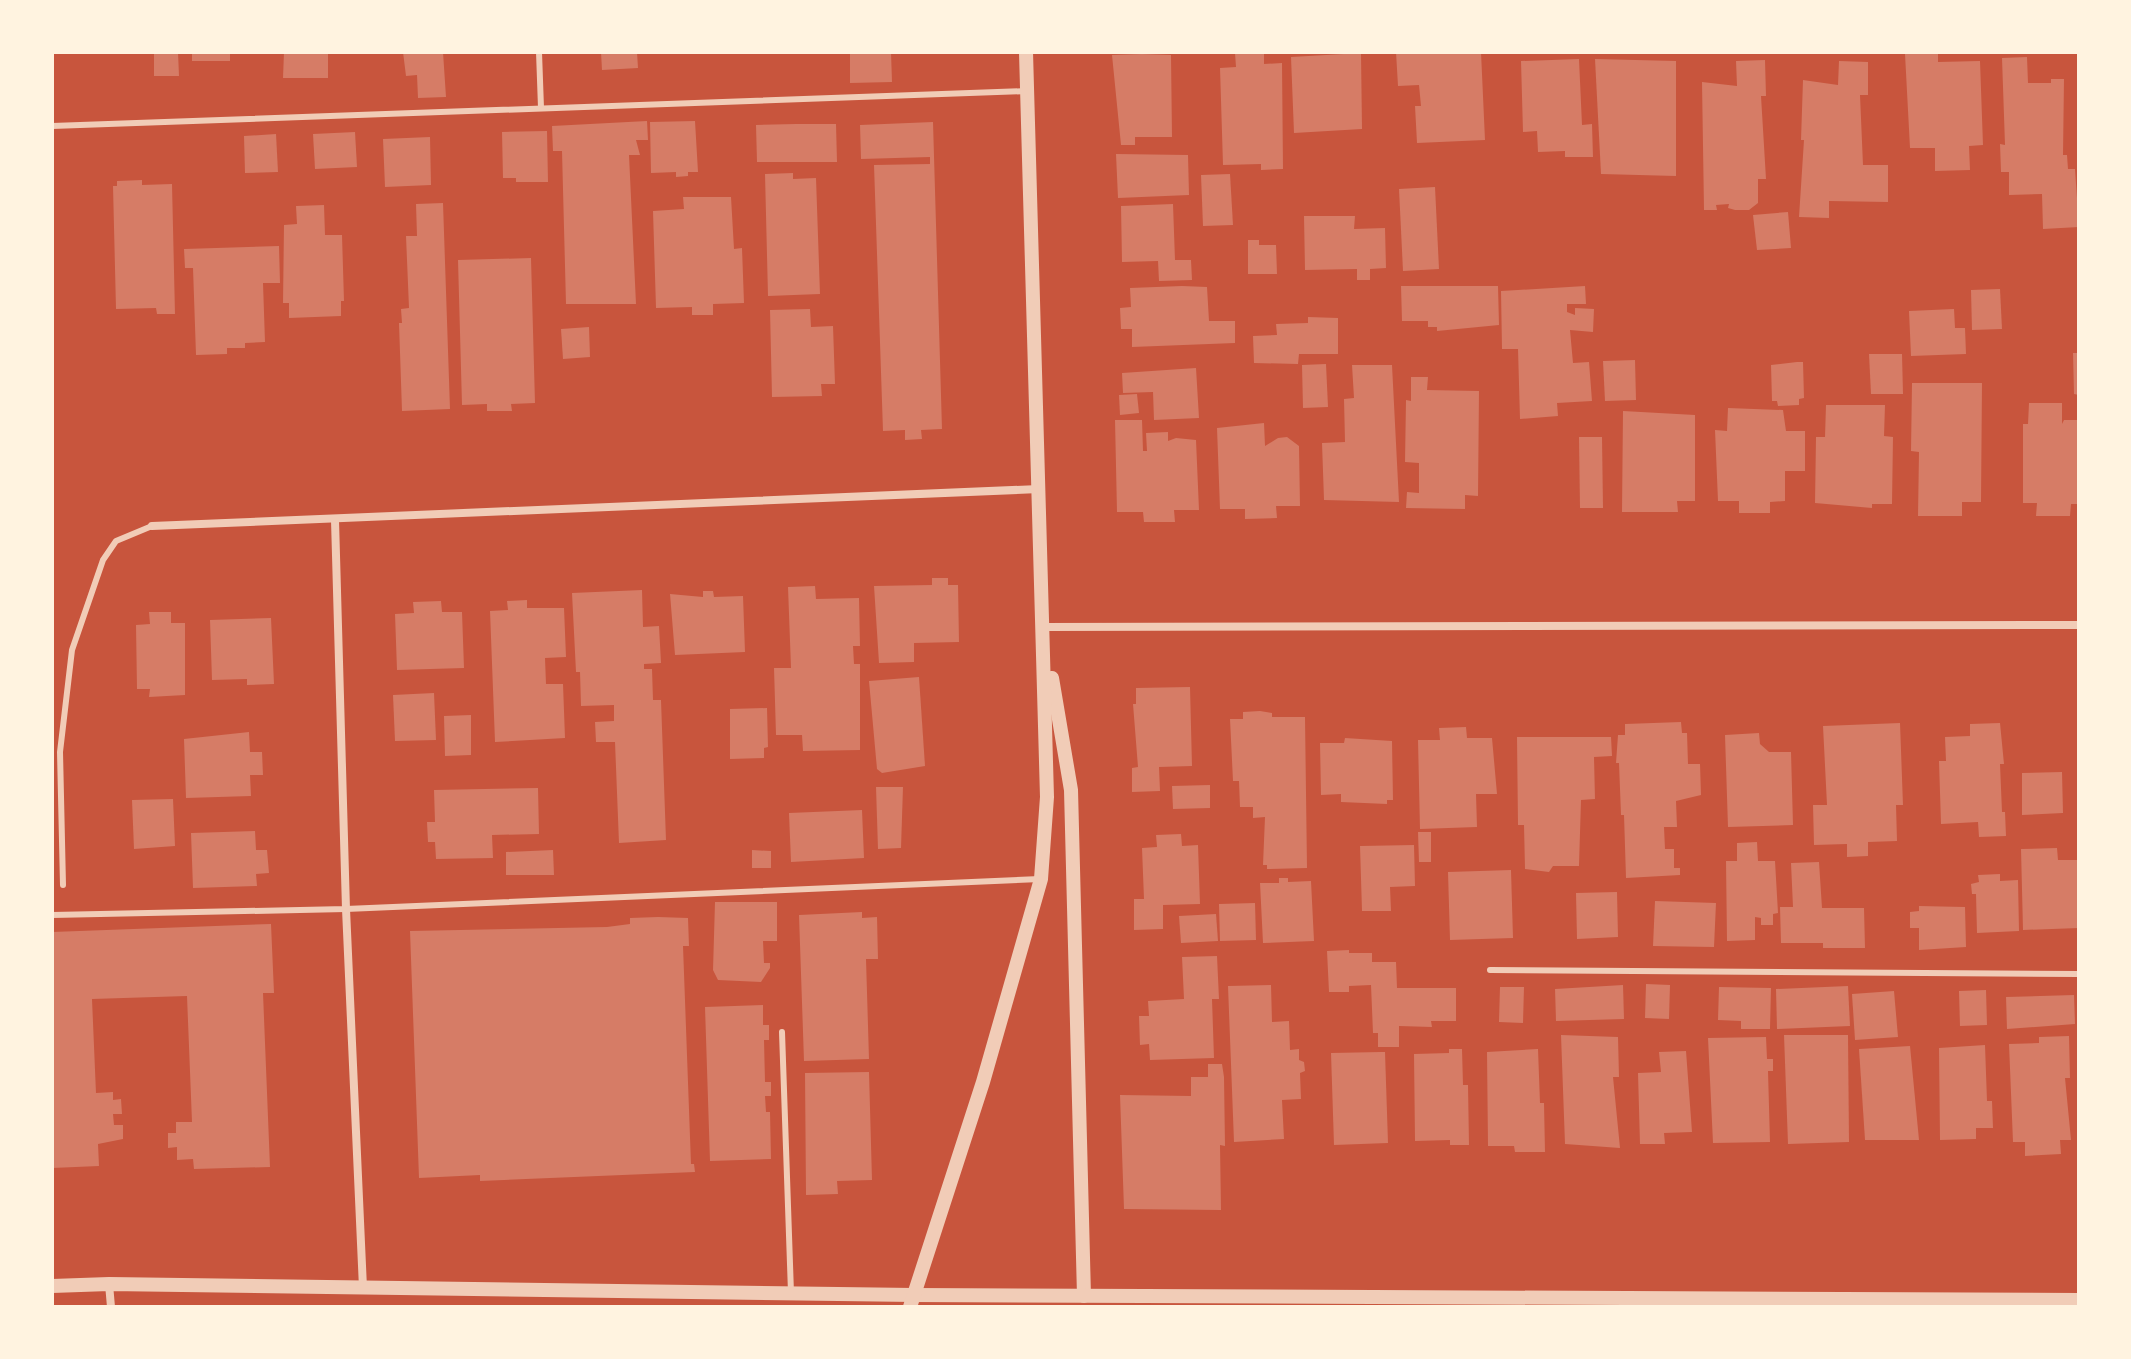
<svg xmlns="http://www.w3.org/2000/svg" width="2131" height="1359" viewBox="0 0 2131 1359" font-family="Signika,sans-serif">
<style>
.building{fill:#d67c66}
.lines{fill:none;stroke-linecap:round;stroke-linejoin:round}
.service{stroke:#f1ccb7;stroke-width:6}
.minor{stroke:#f1ccb7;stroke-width:8}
.tertiary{stroke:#f1ccb7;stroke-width:14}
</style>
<rect width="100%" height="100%" fill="#c8553d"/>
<g class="building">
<path d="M154,52H178L179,76H154Z"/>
<rect x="192" y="52" width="38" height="9"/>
<path d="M284,52H328V78H283Z"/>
<path d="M403,52H443L446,97L418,98L417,75L406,76Z"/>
<path d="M601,52H637L638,68L602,70Z"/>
<path d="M891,52L892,82L850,83V54Z"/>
<path d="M1396,52H1481L1485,140L1417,143L1415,106H1421L1419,85L1398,86Z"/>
<path d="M1235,53H1264V64L1282,63L1283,169L1261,170V164L1223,165L1220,68L1236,67Z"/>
<path d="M1361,53L1362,129L1294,133L1291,57Z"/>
<path d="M1938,53V62L1980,61L1983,145L1969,146L1970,170L1935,171V148H1910L1905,54Z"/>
<path d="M1142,54L1171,55L1172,137H1135V145H1121L1112,55Z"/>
<path d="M2027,57L2028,83H2051V79H2064L2063,155H2067L2068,169H2075L2079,227L2043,229L2042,194L2009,195V172H2001L2000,144L2005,145L2002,58Z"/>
<path d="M1579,59L1582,125L1592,124L1593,157H1565V151L1538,152L1537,131L1523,132L1521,61Z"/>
<path d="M1595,59L1676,61V176L1601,174Z"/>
<path d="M1765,60L1766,96H1761L1766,179H1758V203L1749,210H1735L1728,208L1729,204L1716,205L1717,210H1704L1702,82L1737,86L1736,61Z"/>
<path d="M1839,61L1868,62V95H1860L1863,165H1888V202L1829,201V218L1799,217L1804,140H1801L1803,80L1838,85Z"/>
<path d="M647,121L648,140H636L640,155H629L636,304H566L562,151H553L552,126Z"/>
<path d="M695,121L698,172H688V176L676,177V172L651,173L650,122Z"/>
<path d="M933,122L942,429L921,430L922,439L905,440V430L883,431L874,165L930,164V157L861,159L860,125Z"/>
<path d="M796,124H836L837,162H757L756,125Z"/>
<path d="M547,131L548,182H516V178H503L502,132Z"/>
<path d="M355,132L357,167L315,169L313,134Z"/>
<path d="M276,134L278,172L245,173L244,136Z"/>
<path d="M430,137L431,185L385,187L383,139Z"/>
<path d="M1116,154L1188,155L1189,195L1118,198Z"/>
<path d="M793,173V179L816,178L820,294L768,296L765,174Z"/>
<path d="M1230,174L1233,225L1203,226L1201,175Z"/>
<path d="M142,180V185L172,184L175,314H157L156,308L116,309L113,186H117V181Z"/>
<path d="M1435,187L1439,269L1403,271L1399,189Z"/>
<path d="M683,197H731L734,249L742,248L744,303L713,304V315H692V307L656,308L653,211L684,209Z"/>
<path d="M443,203L450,409L402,411L399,323H402L401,309L409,308L406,236H417L416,204Z"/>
<path d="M1173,204L1175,260H1191L1192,280L1159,281L1158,261L1122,262L1121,206Z"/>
<path d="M324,205L325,235H342L344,301H341V316L289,318V303H283L284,225L297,224L296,206Z"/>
<path d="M1788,212L1791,248L1757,250L1753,215Z"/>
<path d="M1304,216H1355L1354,229L1385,228L1386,268L1370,269V280H1357V269L1305,270Z"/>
<path d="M1248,240H1259V245H1276L1277,274H1248Z"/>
<path d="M279,246L280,283H263L265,342L245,343V348H227V354L196,355L193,268H185L184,249Z"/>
<path d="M531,258L535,403L511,404L512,411H487V404L462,405L458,260Z"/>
<path d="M1182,286L1207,287L1209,321H1235V343L1132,347V329H1121L1120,308L1131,307L1130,288Z"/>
<path d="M1401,286H1498L1499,325L1437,331V327H1428V321H1402Z"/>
<path d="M1585,286L1586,304H1567V312L1575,315V308L1594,309L1593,332L1570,330L1573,363L1589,362L1592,401L1557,403L1558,416L1520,419L1518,349H1502L1501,291Z"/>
<path d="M2000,289L2002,329L1972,330L1971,290Z"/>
<path d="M810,309L811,327L833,326L835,384H821L822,396L772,397L770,310Z"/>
<path d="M1954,309L1955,328H1965L1966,354L1911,356L1909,311Z"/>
<path d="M1308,317L1338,318V354H1299L1298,364L1254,363L1253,336L1277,335L1276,324L1308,323Z"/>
<path d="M589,327L590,357L563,359L561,329Z"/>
<path d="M2073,353H2079V395L2074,394Z"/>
<path d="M1869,354H1902L1903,394H1871Z"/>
<path d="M1635,360L1636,400L1605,401L1603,361Z"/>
<path d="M1797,362H1803L1804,398L1799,399V405L1778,406L1777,401H1772L1771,365Z"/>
<path d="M1326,364L1328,407L1303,408L1302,365Z"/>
<path d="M1352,365H1392L1399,502L1324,500L1322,443L1345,442L1344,399L1354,398Z"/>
<path d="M1196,368L1199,418L1154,420L1153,392L1123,393L1122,373Z"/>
<path d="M1411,377H1428L1427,390L1479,391L1478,496L1465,495V509L1406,508L1407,492L1419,493V463L1405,462L1406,400L1411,401Z"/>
<path d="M1912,383H1982L1981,502H1962V516H1918L1919,452L1911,451Z"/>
<path d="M1137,394L1139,413L1120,415L1119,395Z"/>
<path d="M2029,403H2062V424L2064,420H2079V504H2071L2070,516H2036L2037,503H2023V424H2028Z"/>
<path d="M1826,405H1885L1884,436L1893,437L1892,504H1872V508L1815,503L1816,437H1825Z"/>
<path d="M1728,408L1783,410L1786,431H1805V471H1785V501L1770,502V513H1739V501H1718L1715,430L1727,431Z"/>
<path d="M1623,411L1695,415V501H1677L1678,512H1622Z"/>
<path d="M1115,420H1142L1143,451H1147L1146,433L1168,432V441L1176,438L1196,440L1199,510H1174L1175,522H1144L1143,512H1117Z"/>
<path d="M1264,423L1265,446L1278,438L1287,437L1299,446L1300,506H1276L1277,518L1245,519V509H1220L1217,428Z"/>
<path d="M1579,437H1602L1603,508H1580Z"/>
<path d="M932,578H948V585H958L959,642L914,643V662L879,663L874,586L932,585Z"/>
<path d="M815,586L816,599L859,598L860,646H853L854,664H860V750L803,751L802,735H776L774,668H791L788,587Z"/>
<path d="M642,590L643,627L659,626L661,663L644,664V669H652L653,700H661L666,840L619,843L615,742H596L595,722L614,721V705L581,706L580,672H576L572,593Z"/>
<path d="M703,591H713L714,597L743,596L745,652L675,655L670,594L703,597Z"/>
<path d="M527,600V608H564L566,657L545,658L546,684H563L565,738L495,742L490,611L508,610L507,601Z"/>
<path d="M441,601L442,612H462L464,668L397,670L395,614L414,613L413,602Z"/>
<path d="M149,612H171V623H185V695L149,697L150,689H137L136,625L150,624Z"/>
<path d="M271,618L274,684L247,685V679L212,680L210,620Z"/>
<path d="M919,677L925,766L882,773L877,769L869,681Z"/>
<path d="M1190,687L1192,766L1159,767L1160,791L1132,792V768L1138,767L1133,704H1136V688Z"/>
<path d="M434,693L436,740L395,741L393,695Z"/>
<path d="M767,708L768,747L764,748V758L730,759V709Z"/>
<path d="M1260,711L1272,713V717H1305L1307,868L1267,869V865H1263L1265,817L1253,818V807H1240L1239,781H1233L1230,719H1243V712Z"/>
<path d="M471,715V755L445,756L444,716Z"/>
<path d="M1681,722L1682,733H1687L1688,764H1700L1701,795L1676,801L1677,827H1664L1665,849H1674V868H1680V875L1626,878L1624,815H1621L1619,763H1616L1618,735H1625V724Z"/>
<path d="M1900,723L1903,805H1896L1897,841L1868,842V856L1847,857V844L1814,845L1813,805H1827L1823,726Z"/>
<path d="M2000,723L2004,764H2000L2002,812H2005L2006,836L1979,837L1978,822L1941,824L1939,761H1946L1945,737L1970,736V724Z"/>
<path d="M1466,727L1467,738H1492L1497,794H1476L1477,827L1420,829L1418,740H1440L1439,728Z"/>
<path d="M249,732L250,752H262L263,775H250L251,796L186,798L184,739Z"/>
<path d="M1759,733L1760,744L1769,752H1791L1793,825L1728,827L1725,735Z"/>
<path d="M1517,737H1611L1612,756L1594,757L1595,799L1581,800L1579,866H1553L1549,872L1525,869L1524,825H1518Z"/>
<path d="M1345,738L1392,741L1393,800H1387V804L1341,802V794L1321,795L1320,743H1344Z"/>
<path d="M2062,772L2063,813L2022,815V773Z"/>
<path d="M1210,785V808L1173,809L1172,786Z"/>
<path d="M876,787H903L901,848L878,849Z"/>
<path d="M538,788L539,834L492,835L493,858L436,859L435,842H428L427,822H435L434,790Z"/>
<path d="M173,799L175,846L134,849L132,800Z"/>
<path d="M862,810L864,858L791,862L789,813Z"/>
<path d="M255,831L256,850H267L269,873L256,874L257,886L193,888L191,833Z"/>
<path d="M1418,832H1431V862H1419Z"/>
<path d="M1181,834L1182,846L1198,845L1200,904L1163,905V929L1134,930V899H1144L1142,848L1157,847L1156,835Z"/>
<path d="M1757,842L1758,861H1775L1778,913L1773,914V925H1761V918L1755,917V940L1727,941L1726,861H1737V843Z"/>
<path d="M1414,845L1415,886L1390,887L1391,911H1362L1360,846Z"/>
<path d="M2057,848L2058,860H2079V928L2023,930L2021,849Z"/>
<path d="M553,850L554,875H506V852Z"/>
<path d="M752,850L771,851V868H752Z"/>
<path d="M1819,862L1822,908H1864L1865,948H1823V943H1781L1780,907H1793L1791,863Z"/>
<path d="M1511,870L1513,938L1450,940L1448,872Z"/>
<path d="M2000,874V881L2018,880L2019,931L1977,933L1976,894H1972L1971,884L1979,882L1978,875Z"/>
<path d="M1279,878H1288V882L1311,881L1314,941L1263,943L1260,883H1279Z"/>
<path d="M1617,892L1618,937L1577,939L1576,893Z"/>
<path d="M1655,901L1716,903L1714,947L1653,946Z"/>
<path d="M715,902H777V941H763L764,963H770V968L761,982L718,980L713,970Z"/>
<path d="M1255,903L1256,940L1220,941L1219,904Z"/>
<path d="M1919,906L1965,907L1966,947L1919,950V928H1910V912L1919,911Z"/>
<path d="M862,912V918L877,917L878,959H866L869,1059L804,1061L799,915Z"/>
<path d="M1216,914L1218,941L1181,943L1179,916Z"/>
<path d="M658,917L688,918L689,946H683L691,1164H694L695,1172L480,1181V1175L419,1178L410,931L607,927L630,924V918Z"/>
<path d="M271,924L274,993H263L270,1167L194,1169L193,1159L177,1160V1147L168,1148V1133H176V1122H192L187,996L92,999L96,1093L113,1092V1100L121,1099L122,1114H113L114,1125H123V1139L98,1144L99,1166L52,1168V932Z"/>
<path d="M1349,950V953H1372V962H1396L1397,988H1456V1021H1431L1432,1027L1399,1026V1047H1378V1033H1373L1371,985L1349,986V992H1329L1327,951Z"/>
<path d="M1217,956L1219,999H1212L1214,1058L1150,1060L1149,1044L1140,1045L1139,1016H1149L1148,1001L1184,999L1182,957Z"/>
<path d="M1646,984L1670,985L1669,1019L1645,1018Z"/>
<path d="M1271,985L1272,1022L1289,1021L1290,1050L1299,1049V1060L1304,1062L1305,1071L1300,1073L1301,1099L1282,1100L1284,1139L1234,1142L1228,986Z"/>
<path d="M1623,985L1624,1019L1556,1021L1555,989Z"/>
<path d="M1848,986L1850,1026L1777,1029L1776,989Z"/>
<path d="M1500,987H1524L1523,1023L1499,1022Z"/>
<path d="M1719,987L1771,988L1770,1029H1741V1021L1718,1020Z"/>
<path d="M1986,990L1987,1025L1960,1026L1959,991Z"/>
<path d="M1894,991L1898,1037L1855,1040L1852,994Z"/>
<path d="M2074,995L2075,1024L2007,1029L2006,997Z"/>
<path d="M763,1005V1025H769V1040H764L765,1082H771V1096H765L766,1112H770L771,1159L710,1161L705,1007Z"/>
<path d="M1561,1035L1618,1037L1619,1077H1613L1620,1148L1565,1144Z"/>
<path d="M1784,1035H1848L1849,1142L1788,1144Z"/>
<path d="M2069,1036L2070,1078H2065L2071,1140H2060L2061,1154L2025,1156V1142H2013L2009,1044L2039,1043V1037Z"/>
<path d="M1766,1037L1767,1059H1773V1071H1768L1770,1142L1713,1143L1708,1038Z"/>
<path d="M1985,1045L1987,1101H1992L1993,1128H1976V1139L1940,1140L1939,1048Z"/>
<path d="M1910,1046L1919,1140H1865L1859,1049Z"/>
<path d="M1449,1049H1462L1463,1085H1468L1469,1145H1450V1140L1415,1141L1414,1054L1449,1053Z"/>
<path d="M1538,1049L1540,1103H1544L1545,1152H1515L1514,1146H1488L1487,1052Z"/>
<path d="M1686,1051L1692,1132L1664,1133L1665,1144H1640L1638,1073L1661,1072L1659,1052Z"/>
<path d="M1381,1052H1385L1388,1143L1334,1145L1331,1053Z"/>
<path d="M1208,1064H1222L1224,1077L1225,1146L1220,1145L1221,1210L1124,1209L1120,1095L1191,1096V1077H1208Z"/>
<path d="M869,1072L872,1180L837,1181L838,1194L806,1195L805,1073Z"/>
</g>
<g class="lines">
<g class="service">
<path d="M539,52L541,108"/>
<path d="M52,126L1028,91"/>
<path d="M63,885L60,752L72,650L103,560L116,541L152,526"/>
<path d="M52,915L346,909L1040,879"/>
<path d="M1490,970L2079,974"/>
<path d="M782,1032L791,1293"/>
</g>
<g class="minor">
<path d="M335,520L346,909L363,1288"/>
<path d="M152,526L1039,489"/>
<path d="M1044,627L2079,625"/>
<path d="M109,1284L111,1307"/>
</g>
<g class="tertiary">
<path d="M1052,678L1071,790L1084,1296"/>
<path d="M52,1286L109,1284L914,1295L2079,1300"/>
<path d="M910,1307L983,1082L1041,879L1047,797L1026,52"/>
</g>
</g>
<rect width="2131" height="1359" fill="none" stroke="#fff3e0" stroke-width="108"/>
</svg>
